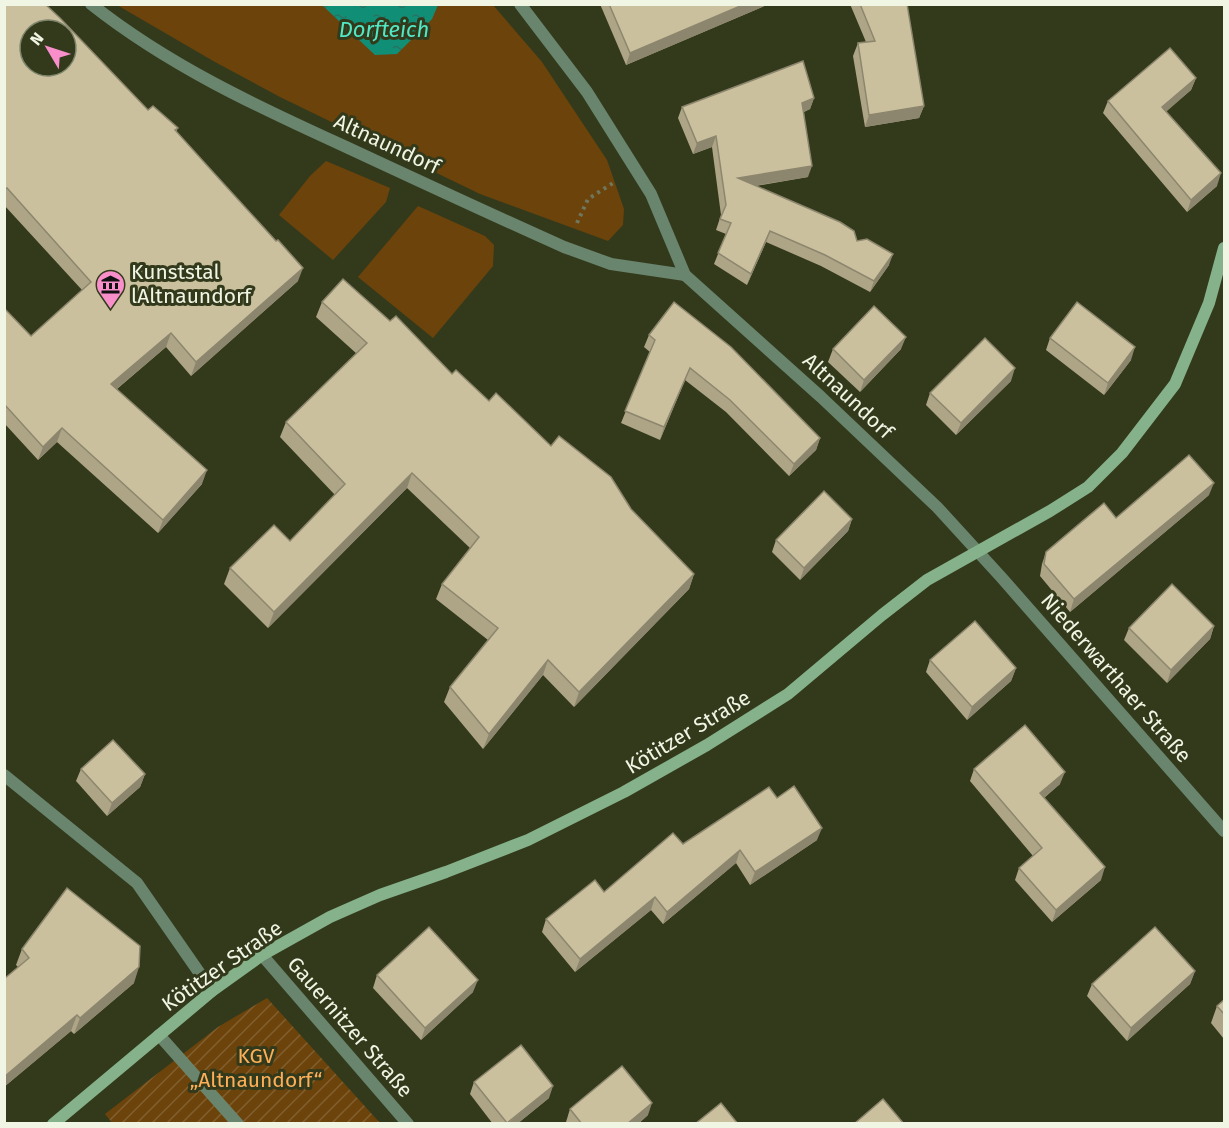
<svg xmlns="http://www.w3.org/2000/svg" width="1229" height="1128" viewBox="0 0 1229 1128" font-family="'Fira Sans',sans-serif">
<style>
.grass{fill:#6c430b}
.garden{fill:url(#garden-furrows)}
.water{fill:url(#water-ripples)}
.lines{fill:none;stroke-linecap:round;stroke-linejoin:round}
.path{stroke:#70775d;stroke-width:4;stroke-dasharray:3 4.5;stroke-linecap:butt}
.lane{stroke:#6a856d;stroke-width:12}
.street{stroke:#6a856d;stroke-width:12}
.secondary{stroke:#86b28b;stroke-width:12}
.wall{fill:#aea587}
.shaded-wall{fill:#8d866e}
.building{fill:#cac09d;stroke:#8d866e;stroke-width:1.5;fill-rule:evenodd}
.labels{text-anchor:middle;stroke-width:6;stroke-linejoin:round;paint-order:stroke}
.street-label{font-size:21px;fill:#f1f6e4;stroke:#333a1c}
.poi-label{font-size:21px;fill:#f1f6e4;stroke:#333a1c;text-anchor:start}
.park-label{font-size:21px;fill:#fcaf58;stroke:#333a1c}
.water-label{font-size:22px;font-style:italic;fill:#51e8c5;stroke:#333a1c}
</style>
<defs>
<pattern id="garden-furrows" width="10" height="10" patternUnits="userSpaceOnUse" patternTransform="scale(1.5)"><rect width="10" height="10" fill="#6c430b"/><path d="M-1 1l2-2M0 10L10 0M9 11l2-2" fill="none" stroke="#815f2e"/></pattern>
<pattern id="water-ripples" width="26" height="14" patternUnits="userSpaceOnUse" patternTransform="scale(1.5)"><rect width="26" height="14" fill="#118e76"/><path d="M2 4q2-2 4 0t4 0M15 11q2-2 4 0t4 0" fill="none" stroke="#277362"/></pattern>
</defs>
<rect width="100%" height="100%" fill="#333a1c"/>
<g class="grass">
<path d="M117,5H493L542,62L607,160L624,209L623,225L608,241L480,194L280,97L215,62Z"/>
<path d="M326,161L390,188L386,202L333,260L279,215L310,176Z"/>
<path d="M418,206L485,236L494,245L493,266L433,338L358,277Z"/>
</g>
<path class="garden" d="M267,998L380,1123L113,1124L105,1114L218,1027Z"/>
<path class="water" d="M322,5H438L432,19L397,54L375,55Z"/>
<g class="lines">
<path class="path" d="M577,223L588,199L613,183"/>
<path class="lane" d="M159,1035L238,1124"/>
<g class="street">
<path d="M91,4C168,65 256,106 344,146C417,180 490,214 564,247L611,264L685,275"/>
<path d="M520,4L587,92L651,194L685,275L821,397L937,507L1001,577L1224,831"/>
<path d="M4,775L137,883L212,991"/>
<path d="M262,955L408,1124"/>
</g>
<path class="secondary" d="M53,1124L212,991L262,955L330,917L380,895L446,872L528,840L624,792L707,745L788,694L882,615L927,580L1050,511L1088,487L1122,453L1175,384L1209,303L1224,248"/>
</g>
<g class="wall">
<path d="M4,4L148,110L178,128L176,132L298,281L191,376L166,347L117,389L202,484L158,533L57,442L38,460L4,423V308L31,336L82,290L4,205Z"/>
<path d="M600,4H769L626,65Z"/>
<path d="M850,4H910L907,6L924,106L919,118L865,127L853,56L858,43L866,42Z"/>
<path d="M1196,78L1191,90L1166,111L1217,186L1187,212L1103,113L1108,101Z"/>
<path d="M814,98L810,109L804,112L808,177L756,186L857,241L889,265L870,292L821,266L766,242L747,285L714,264L726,234L716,230L721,215L712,147L693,154L678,118L682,107Z"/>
<path d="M322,302L390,321L452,374L551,446L631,509L694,574L689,589L574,707L543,675L483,749L444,702L450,687L488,640L436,599L442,584L470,548L407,488L268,628L224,584L230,568L290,541L335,495L280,437L286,422L357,354L316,317Z"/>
<path d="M649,335L820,438L816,450L789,476L726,412L685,380L660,440L621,423L650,352L644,347Z"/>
<path d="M1050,338L1131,360L1104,395L1046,350Z"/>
<path d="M833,349H901L860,392L828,362Z"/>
<path d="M1011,381L956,435L926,405L930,393Z"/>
<path d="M1209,495L1070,612L1040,576L1042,564L1046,552L1116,518Z"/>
<path d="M852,519L848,531L800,580L772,552L776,540Z"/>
<path d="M1214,626L1210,639L1167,683L1124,640L1129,628Z"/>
<path d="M930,660L1016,668L1011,681L967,720L926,672Z"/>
<path d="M81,769L145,774L140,787L107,816L76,781Z"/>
<path d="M974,769L1060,784L1044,798L1101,880L1052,922L1015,880L1019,868L1033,856L970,781Z"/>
<path d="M777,798L817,840L750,885L736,863L663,924L651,910L575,972L542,932L546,919L604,892L683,844Z"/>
<path d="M22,949L134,983L74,1034L71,1031L4,1087V979L18,967L16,965Z"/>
<path d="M1195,971L1190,984L1127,1041L1087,996L1092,984Z"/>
<path d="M377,975L473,992L421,1040L373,988Z"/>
<path d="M1224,1000V1039L1211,1023L1217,1006Z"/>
<path d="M474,1082L549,1098L517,1124H493L470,1094Z"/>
<path d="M570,1109L648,1115L638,1124H567L566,1122Z"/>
</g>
<g class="shaded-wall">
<path d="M745,4H769L626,65L630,53Z"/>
<path d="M1196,78L1191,90L1158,119L1162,107Z"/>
<path d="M814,98L810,109L798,114L802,103Z"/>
<path d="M924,106L919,118L865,127L869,115Z"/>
<path d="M716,136L712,147L693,154L697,143Z"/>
<path d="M812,166L808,177L734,189L738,178Z"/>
<path d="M1221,173L1217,186L1187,212L1191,200Z"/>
<path d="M770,231L766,242L747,285L751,274Z"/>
<path d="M893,254L889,265L870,292L874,281Z"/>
<path d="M303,268L298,281L191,376L196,362Z"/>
<path d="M171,333L166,347L107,397L111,384Z"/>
<path d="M906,337L901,349L860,392L864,380Z"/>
<path d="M1135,347L1131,360L1104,395L1108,383Z"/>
<path d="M690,368L660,440L664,427Z"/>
<path d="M1015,368L1011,381L956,435L961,423Z"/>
<path d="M62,428L57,442L38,460L43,447Z"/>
<path d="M820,438L816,450L789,476L794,464Z"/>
<path d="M207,470L202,484L158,533L163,520Z"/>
<path d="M412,473L407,488L268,628L274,612Z"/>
<path d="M1214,483L1209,495L1070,612L1074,599Z"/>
<path d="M852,519L848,531L800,580L804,568Z"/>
<path d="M694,574L689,589L574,707L579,692Z"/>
<path d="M1214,626L1210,639L1167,683L1171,670Z"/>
<path d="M548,660L543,675L483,749L489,734Z"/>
<path d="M1016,668L1011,681L967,720L972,707Z"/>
<path d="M1065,772L1060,784L1035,805L1040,793Z"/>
<path d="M145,774L140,787L107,816L112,803Z"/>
<path d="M822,828L817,840L750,885L755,872Z"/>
<path d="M740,850L736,863L663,924L667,912Z"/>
<path d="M1105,867L1101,880L1052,922L1056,910Z"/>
<path d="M655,897L651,910L575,972L580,959Z"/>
<path d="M139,967L134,983L74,1034L80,1018Z"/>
<path d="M1195,971L1190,984L1127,1041L1131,1028Z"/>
<path d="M478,980L473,992L421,1040L425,1028Z"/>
<path d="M77,1015L71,1031L4,1087V1077Z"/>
<path d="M553,1086L549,1098L517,1124H507Z"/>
<path d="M652,1103L648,1115L638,1124H627Z"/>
</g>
<g class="building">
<path d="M4,4H45L60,18L148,110L153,106L178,128L175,130L213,172L276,241L278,240L303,268L196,362L171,333L111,384L207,470L163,520L62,428L43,447L4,404V308L31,336L91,282L7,188L4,190ZM30,30H66V66H30Z"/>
<path d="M609,4H745L630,53Z"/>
<path d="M860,4H907L924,106L869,115L858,43L875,41Z"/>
<path d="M1170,48L1196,78L1162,107L1221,173L1191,200L1108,101Z"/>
<path d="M803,61L814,98L802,103L812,166L738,178L840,222L854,231L857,241L867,239L893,254L874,281L825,255L770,231L751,274L718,253L731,223L720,219L726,205L716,136L697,143L682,107Z"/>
<path d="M343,279L390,321L396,316L452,374L456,370L489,401L496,393L551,446L559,436L611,477L631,509L694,574L579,692L548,660L489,734L450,687L498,628L442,584L479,537L412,473L274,612L230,568L274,525L290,541L345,484L286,422L367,343L322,302Z"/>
<path d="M674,302L731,347L820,438L794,464L730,400L690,368L664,427L625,411L655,340L649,335Z"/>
<path d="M1077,302L1135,347L1108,383L1050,338Z"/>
<path d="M874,306L906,337L864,380L833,349Z"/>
<path d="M985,338L1015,368L961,423L930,393Z"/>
<path d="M1189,455L1214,483L1074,599L1044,564L1046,552L1104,503L1116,518Z"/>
<path d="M824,491L852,519L804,568L776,540Z"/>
<path d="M1172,584L1214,626L1171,670L1129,628Z"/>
<path d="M975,621L1016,668L972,707L930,660Z"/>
<path d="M1025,725L1065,772L1040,793L1105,867L1056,910L1019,868L1042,848L974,769Z"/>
<path d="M113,740L145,774L112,803L81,769Z"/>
<path d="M794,786L822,828L755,872L740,850L667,912L655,897L580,959L546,919L595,880L604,892L673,833L683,844L769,787L777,798Z"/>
<path d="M67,888L140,946L139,967L80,1018L77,1015L4,1077V979L29,958L22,949Z"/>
<path d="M429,927L478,980L425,1028L377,975Z"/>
<path d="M1155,927L1195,971L1131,1028L1092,984Z"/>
<path d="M1224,1000V1014L1217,1006Z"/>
<path d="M521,1045L553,1086L507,1123L474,1082Z"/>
<path d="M622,1066L652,1103L627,1124H582L570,1109Z"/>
<path d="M883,1099L904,1124H854Z"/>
<path d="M721,1103L738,1124H695Z"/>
</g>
<defs>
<symbol id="museum-pin" viewBox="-11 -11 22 30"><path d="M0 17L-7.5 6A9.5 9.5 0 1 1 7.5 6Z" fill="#f98fca" stroke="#333a1c"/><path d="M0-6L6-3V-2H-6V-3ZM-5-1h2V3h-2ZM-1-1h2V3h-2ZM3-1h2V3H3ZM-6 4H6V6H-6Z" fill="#111"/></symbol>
</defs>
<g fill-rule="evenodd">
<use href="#museum-pin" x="94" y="268" width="33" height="45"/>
</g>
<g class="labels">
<g class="street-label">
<text transform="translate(387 144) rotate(25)" y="7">Altnaundorf</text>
<text transform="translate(848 396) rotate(43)" y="7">Altnaundorf</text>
<text transform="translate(1116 678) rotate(49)" y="7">Niederwarthaer Straße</text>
<text transform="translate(688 732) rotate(-31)" y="7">Kötitzer Straße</text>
<text transform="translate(222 966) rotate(-35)" y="7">Kötitzer Straße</text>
<text transform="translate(350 1027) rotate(49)" y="7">Gauernitzer Straße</text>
</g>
<g class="poi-label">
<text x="131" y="279">Kunststal<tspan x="131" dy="24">lAltnaundorf</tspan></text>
</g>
<g class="park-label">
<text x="256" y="1063">KGV<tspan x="256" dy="24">„Altnaundorf“</tspan></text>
</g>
<g class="water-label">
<text x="384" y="37">Dorfteich</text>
</g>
</g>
<rect width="1229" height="1128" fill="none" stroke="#f1f6e4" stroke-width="12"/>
<g transform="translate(48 48) rotate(309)"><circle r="28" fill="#333a1c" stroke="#7f856c" stroke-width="1.5"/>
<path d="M0-4.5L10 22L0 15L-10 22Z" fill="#f98fca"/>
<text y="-9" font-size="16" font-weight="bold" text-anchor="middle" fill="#f1f6e4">N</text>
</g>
</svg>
